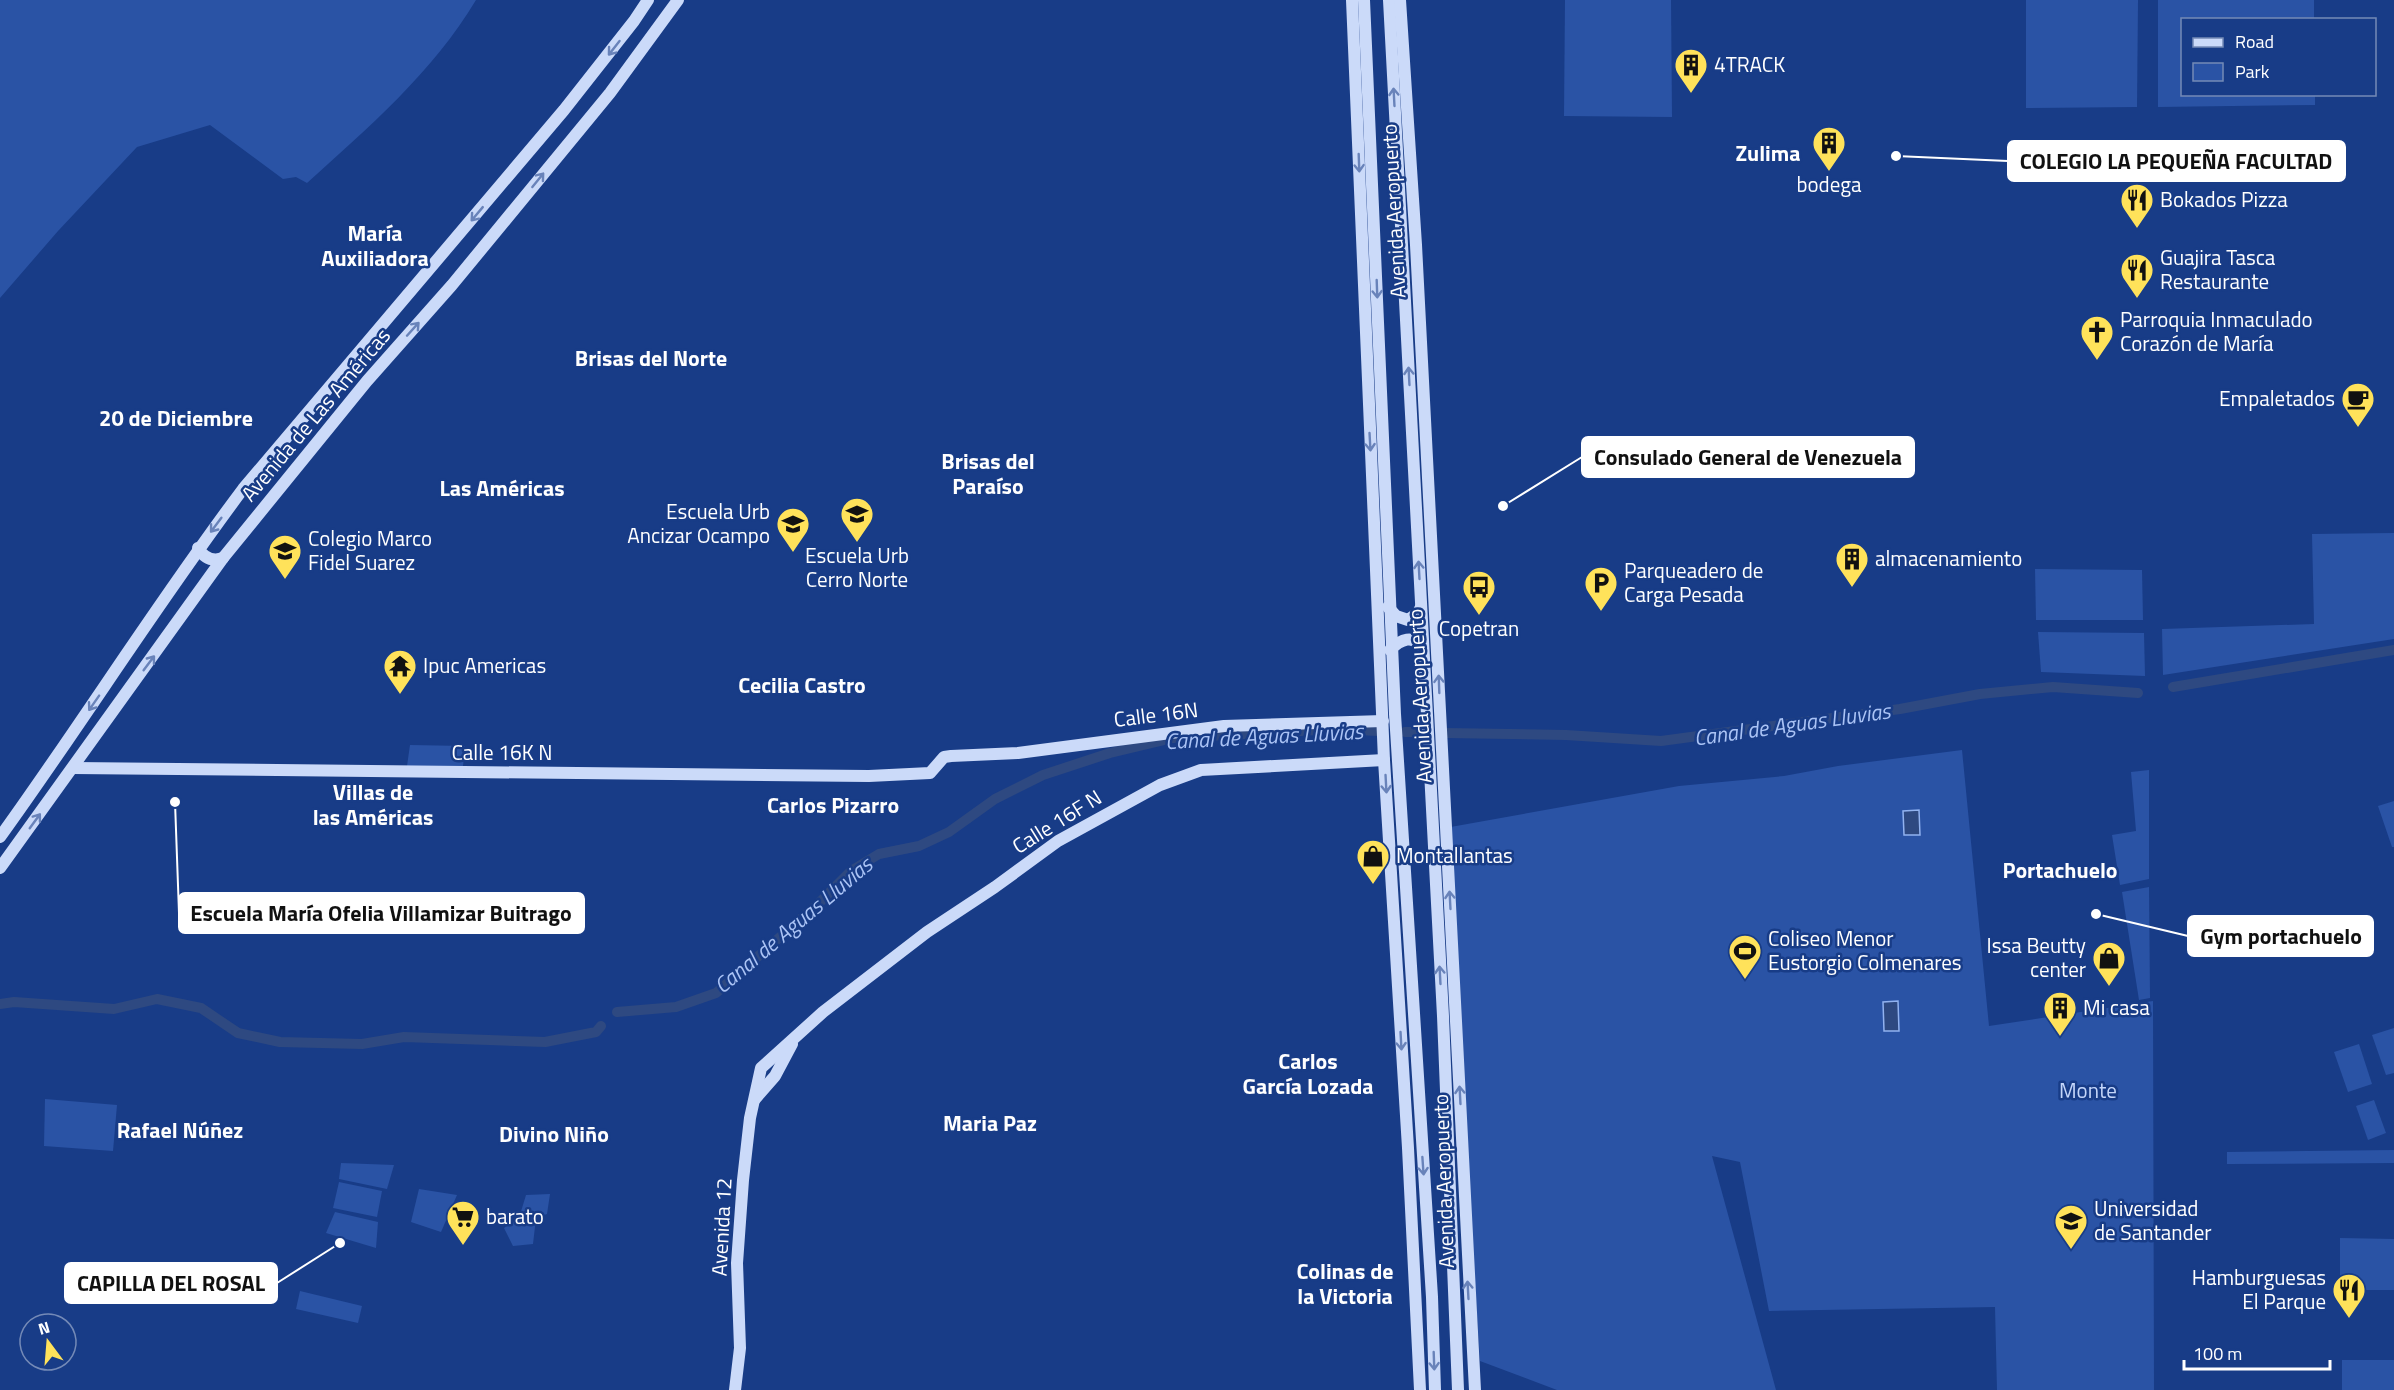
<svg xmlns="http://www.w3.org/2000/svg" width="2394" height="1390" viewBox="0 0 2394 1390" font-family="'Titillium Web',sans-serif">
<style>
.green{fill:#2a53a5}
.water{fill:#2e4981;stroke:#91b2f0;stroke-width:1.5}
.lines{fill:none;stroke-linecap:round;stroke-linejoin:round}
.canal{stroke:#2e4981;stroke-width:10}
.secondary{stroke:#cbdaf9;stroke-width:12}
.oneway{stroke:#6983ba}
.labels{text-anchor:middle;stroke-width:5;stroke-linejoin:round;paint-order:stroke}
.poi-label{font-size:21px;fill:#fff;stroke:#183c87;text-anchor:start}
.street-label{font-size:21px;fill:#fff;stroke:#183c87}
.park-label{font-size:21px;fill:#c4d6fa;stroke:#183c87}
.neighbourhood-label{font-size:22px;font-weight:bold;fill:#fff;stroke:#183c87}
.water-label{font-size:22px;font-style:italic;fill:#aac3f5;stroke:#183c87}
.leader{fill:none;stroke:#fff;stroke-width:2}
.callout-dot{fill:#fff;stroke:#183c87;stroke-width:2}
.callout{fill:#fff;stroke:#fff;stroke-width:2}
.callout-label{font-size:22px;text-anchor:middle;font-weight:bold;fill:#111}
</style>
<rect width="100%" height="100%" fill="#183c87"/>
<g class="green">
<path d="M0,0H476C433,72 368,128 307,183L296,177L283,179L210,125L137,147L58,231L0,298Z"/>
<path d="M1565,0H1671L1672,117L1564,116Z"/>
<path d="M2026,0H2138L2137,107L2026,108Z"/>
<path d="M2158,0H2314V19L2182,20V94L2315,95V105L2158,107Z"/>
<path d="M2394,533V639L2163,675L2162,629L2314,624L2312,534Z"/>
<path d="M2035,569L2142,570L2143,620H2036Z"/>
<path d="M2038,632L2144,633L2145,676L2041,672Z"/>
<path d="M410,745L465,746L463,766H407Z"/>
<path d="M1962,750L1989,1026L2153,1001L2154,1390H1997L1995,1307L1769,1311L1740,1162L1712,1156L1776,1390H1557L1480,1361L1445,828L1679,786L1784,776L1838,766Z"/>
<path d="M2149,770V879L2120,885L2112,835L2136,831L2131,772Z"/>
<path d="M2394,801V847H2392L2378,806Z"/>
<path d="M2149,887L2150,998L2139,1000L2122,892Z"/>
<path d="M2394,1028V1073L2386,1075L2372,1035Z"/>
<path d="M2359,1044L2372,1084L2348,1092L2334,1052Z"/>
<path d="M45,1099L117,1105L113,1151L44,1146Z"/>
<path d="M2374,1100L2386,1133L2368,1140L2356,1106Z"/>
<path d="M2394,1150V1163L2227,1164V1152Z"/>
<path d="M341,1163L394,1165L387,1189L339,1179Z"/>
<path d="M339,1182L382,1191L377,1217L333,1208Z"/>
<path d="M419,1189L457,1195L441,1232L411,1222Z"/>
<path d="M550,1194L547,1214L536,1218L533,1244L513,1246L504,1228L519,1218L526,1195Z"/>
<path d="M335,1212L378,1222L376,1248L326,1233Z"/>
<path d="M2340,1238L2394,1239V1290H2340Z"/>
<path d="M300,1291L362,1306L358,1323L296,1309Z"/>
<rect x="2342" y="1360" width="52" height="30"/>
</g>
<g class="water">
<path d="M1919,810L1920,835H1904L1903,811Z"/>
<path d="M1898,1001L1899,1031H1884L1883,1002Z"/>
</g>
<g class="lines">
<g class="canal">
<path d="M2173,687L2394,650"/>
<path d="M1405,732H1421"/>
<path d="M1445,733L1566,735L1661,741L1900,709L1980,694L2053,687L2138,693"/>
<path d="M0,1004L14,1002L114,1009L157,999L201,1008L238,1033L280,1042L362,1044L404,1037L545,1042L596,1032L601,1026"/>
<path d="M617,1012L676,1007L716,993L819,903L851,871L879,854L919,846L949,832L995,799L1043,775L1110,753L1173,738L1336,729L1378,731"/>
</g>
<g class="secondary">
<path d="M1352,0L1384,760L1408,1148L1420,1390"/>
<path d="M1364,0L1395,714L1432,1297L1435,1390"/>
<path d="M1389,0L1443,1016L1458,1390"/>
<path d="M1400,0L1416,245L1475,1390"/>
<path d="M198,548C204,558 212,562 223,558"/>
<path d="M1388,607L1396,616L1408,620L1418,613L1421,607"/>
<path d="M1390,650C1401,639 1413,634 1423,648"/>
<path d="M73,768L869,776L930,773L944,757L951,756L1018,753L1224,726L1383,721"/>
<path d="M0,837C83,722 158,602 243,489L564,110L634,21L648,0"/>
<path d="M0,868L223,558L367,381L452,285L610,93L678,0"/>
<path d="M755,1099L775,1076L792,1044"/>
<path d="M735,1390L740,1348L737,1263L743,1180L750,1118L761,1068L823,1012L927,932L995,887L1058,841L1160,785L1201,770L1384,760"/>
</g>
</g>
<defs><path id="oneway-shaft" d="M-6 0H5M1.5-3L5.5 0L1.5 3" fill="none" stroke-width="1.6" stroke-linecap="round" stroke-linejoin="round" transform="scale(1.5)"/></defs>
<g class="oneway">
<use href="#oneway-shaft" transform="translate(614 48) rotate(128)"/>
<use href="#oneway-shaft" transform="translate(1394 97) rotate(-93)"/>
<use href="#oneway-shaft" transform="translate(1359 163) rotate(88)"/>
<use href="#oneway-shaft" transform="translate(538 180) rotate(-51)"/>
<use href="#oneway-shaft" transform="translate(477 214) rotate(130)"/>
<use href="#oneway-shaft" transform="translate(1377 289) rotate(88)"/>
<use href="#oneway-shaft" transform="translate(413 329) rotate(-48)"/>
<use href="#oneway-shaft" transform="translate(1409 376) rotate(-93)"/>
<use href="#oneway-shaft" transform="translate(1370 442) rotate(87)"/>
<use href="#oneway-shaft" transform="translate(216 525) rotate(127)"/>
<use href="#oneway-shaft" transform="translate(1419 570) rotate(-93)"/>
<use href="#oneway-shaft" transform="translate(149 663) rotate(-53)"/>
<use href="#oneway-shaft" transform="translate(1439 684) rotate(-92)"/>
<use href="#oneway-shaft" transform="translate(94 703) rotate(125)"/>
<use href="#oneway-shaft" transform="translate(1386 784) rotate(87)"/>
<use href="#oneway-shaft" transform="translate(35 821) rotate(-54)"/>
<use href="#oneway-shaft" transform="translate(1450 900) rotate(-93)"/>
<use href="#oneway-shaft" transform="translate(1440 975) rotate(-93)"/>
<use href="#oneway-shaft" transform="translate(1401 1041) rotate(87)"/>
<use href="#oneway-shaft" transform="translate(1460 1095) rotate(-93)"/>
<use href="#oneway-shaft" transform="translate(1423 1166) rotate(86)"/>
<use href="#oneway-shaft" transform="translate(1468 1290) rotate(-93)"/>
<use href="#oneway-shaft" transform="translate(1434 1361) rotate(88)"/>
</g>
<defs>
<symbol id="building-pin" viewBox="-11 -11 22 30"><path d="M0 17L-7.5 6A9.5 9.5 0 1 1 7.5 6Z" fill="#ffe25a" stroke="#183c87"/><path d="M-4-6H4V6H1V3H-1V6H-4ZM-2.5-4.3h1.7v1.8h-1.7ZM.8-4.3h1.7v1.8H.8ZM-2.5-1h1.7V.8h-1.7ZM.8-1h1.7V.8H.8Z" fill="#111"/></symbol>
<symbol id="restaurant-pin" viewBox="-11 -11 22 30"><path d="M0 17L-7.5 6A9.5 9.5 0 1 1 7.5 6Z" fill="#ffe25a" stroke="#183c87"/><path d="M-5-6h1v4h1v-4h1v4h1v-4h1v5L-1.5 .5V6h-2V.5L-5-1ZM5-6V6H3V1.5H1.5Q1.5-4 5-6Z" fill="#111"/></symbol>
<symbol id="church-pin" viewBox="-11 -11 22 30"><path d="M0 17L-7.5 6A9.5 9.5 0 1 1 7.5 6Z" fill="#ffe25a" stroke="#183c87"/><path d="M-1.2-6h2.4v3.5h3.3v2.4h-3.3V6h-2.4V-.1h-3.3v-2.4h3.3Z" fill="#111"/></symbol>
<symbol id="cafe-pin" viewBox="-11 -11 22 30"><path d="M0 17L-7.5 6A9.5 9.5 0 1 1 7.5 6Z" fill="#ffe25a" stroke="#183c87"/><path d="M-5.5-4.5H6V0H3Q3 3.5 0 3.5H-2.5Q-5.5 3.5-5.5 0ZM3-3.2v2h1.7v-2ZM-6 4.5H4V6H-6Z" fill="#111"/></symbol>
<symbol id="school-pin" viewBox="-11 -11 22 30"><path d="M0 17L-7.5 6A9.5 9.5 0 1 1 7.5 6Z" fill="#ffe25a" stroke="#183c87"/><path d="M0-5L7-2L0 1L-7-2ZM-4 1L0 2.5L4 1V4Q0 6-4 4Z" fill="#111"/></symbol>
<symbol id="parking-pin" viewBox="-11 -11 22 30"><path d="M0 17L-7.5 6A9.5 9.5 0 1 1 7.5 6Z" fill="#ffe25a" stroke="#183c87"/><path d="M-3.5-5.5H1a3.5 3.5 0 0 1 0 7H-1V5.5H-3.5ZM-1-3.4V-.6H.8a1.4 1.4 0 0 0 0-2.8Z" fill="#111"/></symbol>
<symbol id="bus-pin" viewBox="-11 -11 22 30"><path d="M0 17L-7.5 6A9.5 9.5 0 1 1 7.5 6Z" fill="#ffe25a" stroke="#183c87"/><path d="M-5-6H5V4H4V6H2V4H-2V6H-4V4H-5ZM-3.5-4V0h7V-4ZM-3.5 1.2v1.5H-2V1.2ZM2 1.2v1.5H3.5V1.2Z" fill="#111"/></symbol>
<symbol id="temple-pin" viewBox="-11 -11 22 30"><path d="M0 17L-7.5 6A9.5 9.5 0 1 1 7.5 6Z" fill="#ffe25a" stroke="#183c87"/><path d="M0-6L5-2H3V0L6.5 2.5H4V6H1.5V3h-3V6H-4V2.5H-6.5L-3 0V-2H-5Z" fill="#111"/></symbol>
<symbol id="shop-pin" viewBox="-11 -11 22 30"><path d="M0 17L-7.5 6A9.5 9.5 0 1 1 7.5 6Z" fill="#ffe25a" stroke="#183c87"/><path d="M-5-2.5h2.3a2.7 3.5 0 0 1 5.4 0H5L5.5 6h-11ZM-1.5-2.5h3a1.5 2.3 0 0 0-3 0Z" fill="#111"/></symbol>
<symbol id="stadium-pin" viewBox="-11 -11 22 30"><path d="M0 17L-7.5 6A9.5 9.5 0 1 1 7.5 6Z" fill="#ffe25a" stroke="#183c87"/><path d="M0-5a6.5 5 0 1 0 0 10a6.5 5 0 1 0 0-10ZM-3.5-1.8h7v3.6h-7Z" fill="#111"/></symbol>
<symbol id="supermarket-pin" viewBox="-11 -11 22 30"><path d="M0 17L-7.5 6A9.5 9.5 0 1 1 7.5 6Z" fill="#ffe25a" stroke="#183c87"/><path d="M-6-5.5h2.5l.6 2H6L4.5 2H-2.5L-4.4-4H-6ZM-1.5 3.2a1.3 1.3 0 1 0 .1 0ZM3 3.2a1.3 1.3 0 1 0 .1 0Z" fill="#111"/></symbol>
<symbol id="university-pin" viewBox="-11 -11 22 30"><path d="M0 17L-7.5 6A9.5 9.5 0 1 1 7.5 6Z" fill="#ffe25a" stroke="#183c87"/><path d="M0-5L7-2L0 1L-7-2ZM-4 1L0 2.5L4 1V4Q0 6-4 4Z" fill="#111"/></symbol>
</defs>
<g fill-rule="evenodd">
<use href="#building-pin" x="1672" y="46" width="38" height="52"/>
<use href="#building-pin" x="1810" y="124" width="38" height="52"/>
<use href="#restaurant-pin" x="2118" y="181" width="38" height="52"/>
<use href="#restaurant-pin" x="2118" y="251" width="38" height="52"/>
<use href="#church-pin" x="2078" y="313" width="38" height="52"/>
<use href="#cafe-pin" x="2339" y="380" width="38" height="52"/>
<use href="#school-pin" x="838" y="495" width="38" height="52"/>
<use href="#school-pin" x="774" y="505" width="38" height="52"/>
<use href="#school-pin" x="266" y="532" width="38" height="52"/>
<use href="#building-pin" x="1833" y="540" width="38" height="52"/>
<use href="#parking-pin" x="1582" y="564" width="38" height="52"/>
<use href="#bus-pin" x="1460" y="568" width="38" height="52"/>
<use href="#temple-pin" x="381" y="647" width="38" height="52"/>
<use href="#shop-pin" x="1354" y="837" width="38" height="52"/>
<use href="#stadium-pin" x="1726" y="932" width="38" height="52"/>
<use href="#shop-pin" x="2090" y="939" width="38" height="52"/>
<use href="#building-pin" x="2041" y="989" width="38" height="52"/>
<use href="#supermarket-pin" x="444" y="1198" width="38" height="52"/>
<use href="#university-pin" x="2052" y="1202" width="38" height="52"/>
<use href="#restaurant-pin" x="2330" y="1271" width="38" height="52"/>
</g>
<g class="labels">
<g class="poi-label">
<text x="1714" y="72">4TRACK</text>
<text x="1829" y="192" text-anchor="middle">bodega</text>
<text x="2160" y="207">Bokados Pizza</text>
<text x="2160" y="265">Guajira Tasca<tspan x="2160" dy="24">Restaurante</tspan></text>
<text x="2120" y="327">Parroquia Inmaculado<tspan x="2120" dy="24">Corazón de María</tspan></text>
<text x="2335" y="406" text-anchor="end">Empaletados</text>
<text x="770" y="519" text-anchor="end">Escuela Urb<tspan x="770" dy="24">Ancizar Ocampo</tspan></text>
<text x="308" y="546">Colegio Marco<tspan x="308" dy="24">Fidel Suarez</tspan></text>
<text x="857" y="563" text-anchor="middle">Escuela Urb<tspan x="857" dy="24">Cerro Norte</tspan></text>
<text x="1875" y="566">almacenamiento</text>
<text x="1624" y="578">Parqueadero de<tspan x="1624" dy="24">Carga Pesada</tspan></text>
<text x="1479" y="636" text-anchor="middle">Copetran</text>
<text x="423" y="673">Ipuc Americas</text>
<text x="1396" y="863">Montallantas</text>
<text x="1768" y="946">Coliseo Menor<tspan x="1768" dy="24">Eustorgio Colmenares</tspan></text>
<text x="2086" y="953" text-anchor="end">Issa Beutty<tspan x="2086" dy="24">center</tspan></text>
<text x="2083" y="1015">Mi casa</text>
<text x="2094" y="1216">Universidad<tspan x="2094" dy="24">de Santander</tspan></text>
<text x="486" y="1224">barato</text>
<text x="2326" y="1285" text-anchor="end">Hamburguesas<tspan x="2326" dy="24">El Parque</tspan></text>
</g>
<g class="street-label">
<text transform="translate(1394 211) rotate(-93)" y="7">Avenida Aeropuerto</text>
<text transform="translate(316 415) rotate(-50)" y="7">Avenida de Las Américas</text>
<text transform="translate(1420 696) rotate(-93)" y="7">Avenida Aeropuerto</text>
<text transform="translate(1156 715) rotate(-7)" y="7">Calle 16N</text>
<text x="502" y="760">Calle 16K N</text>
<text transform="translate(1057 822) rotate(-32)" y="7">Calle 16F N</text>
<text transform="translate(1444 1181) rotate(-92)" y="7">Avenida Aeropuerto</text>
<text transform="translate(722 1227) rotate(-87)" y="7">Avenida 12</text>
</g>
<g class="park-label">
<text x="2088" y="1098">Monte</text>
</g>
<g class="neighbourhood-label">
<text x="1768" y="161">Zulima</text>
<text x="375" y="241">María<tspan x="375" dy="25">Auxiliadora</tspan></text>
<text x="651" y="366">Brisas del Norte</text>
<text x="176" y="426">20 de Diciembre</text>
<text x="988" y="469">Brisas del<tspan x="988" dy="25">Paraíso</tspan></text>
<text x="502" y="496">Las Américas</text>
<text x="802" y="693">Cecilia Castro</text>
<text x="373" y="800">Villas de<tspan x="373" dy="25">las Américas</tspan></text>
<text x="833" y="813">Carlos Pizarro</text>
<text x="2060" y="878">Portachuelo</text>
<text x="1308" y="1069">Carlos<tspan x="1308" dy="25">García Lozada</tspan></text>
<text x="990" y="1131">Maria Paz</text>
<text x="180" y="1138">Rafael Núñez</text>
<text x="554" y="1142">Divino Niño</text>
<text x="1345" y="1279">Colinas de<tspan x="1345" dy="25">la Victoria</tspan></text>
</g>
<g class="water-label">
<text transform="translate(1792 724) rotate(-8)" y="8">Canal de Aguas Lluvias</text>
<text transform="translate(1264 736) rotate(-3)" y="8">Canal de Aguas Lluvias</text>
<text transform="translate(793 925) rotate(-40)" y="8">Canal de Aguas Lluvias</text>
</g>
</g>
<path class="leader" d="M1896 156L2008 161M1503 506L1582 457M175 802L179 913M2096 914L2188 936M340 1243L277 1283"/>
<g class="callout-dot">
<circle cx="1896" cy="156" r="6"/>
<circle cx="1503" cy="506" r="6"/>
<circle cx="175" cy="802" r="6"/>
<circle cx="2096" cy="914" r="6"/>
<circle cx="340" cy="1243" r="6"/>
</g>
<g class="callout">
<rect x="2008" y="141" width="337" height="40" rx="6"/>
<rect x="1582" y="437" width="332" height="40" rx="6"/>
<rect x="179" y="893" width="405" height="40" rx="6"/>
<rect x="2188" y="916" width="185" height="40" rx="6"/>
<rect x="65" y="1263" width="212" height="40" rx="6"/>
</g>
<g class="callout-label">
<text x="2176" y="169">COLEGIO LA PEQUEÑA FACULTAD</text>
<text x="1748" y="465">Consulado General de Venezuela</text>
<text x="381" y="921">Escuela María Ofelia Villamizar Buitrago</text>
<text x="2281" y="944">Gym portachuelo</text>
<text x="171" y="1291">CAPILLA DEL ROSAL</text>
</g>
<rect x="2181" y="18" width="195" height="78" fill="#183c87" stroke="#748ab7" stroke-width="1.5"/>
<rect x="2193" y="38" width="30" height="9" fill="#cbdaf9" stroke="#748ab7" stroke-width="1.5"/>
<text x="2235" y="48" font-size="18" fill="#ffffff">Road</text>
<rect x="2193" y="63" width="30" height="18" fill="#2a53a5" stroke="#748ab7" stroke-width="1.5"/>
<text x="2235" y="78" font-size="18" fill="#ffffff">Park</text>
<g transform="translate(48 1342) rotate(344)"><circle r="28" fill="#183c87" stroke="#748ab7" stroke-width="1.5"/>
<path d="M0-4.5L10 22L0 15L-10 22Z" fill="#ffe25a"/>
<text y="-9" font-size="16" font-weight="bold" text-anchor="middle" fill="#ffffff">N</text>
</g>
<path d="M2184 1360v9h146v-9" fill="none" stroke="#ffffff" stroke-width="3"/>
<text x="2193" y="1360" font-size="18" fill="#ffffff" stroke="#183c87" stroke-width="4.5" paint-order="stroke">100 m</text>
</svg>
